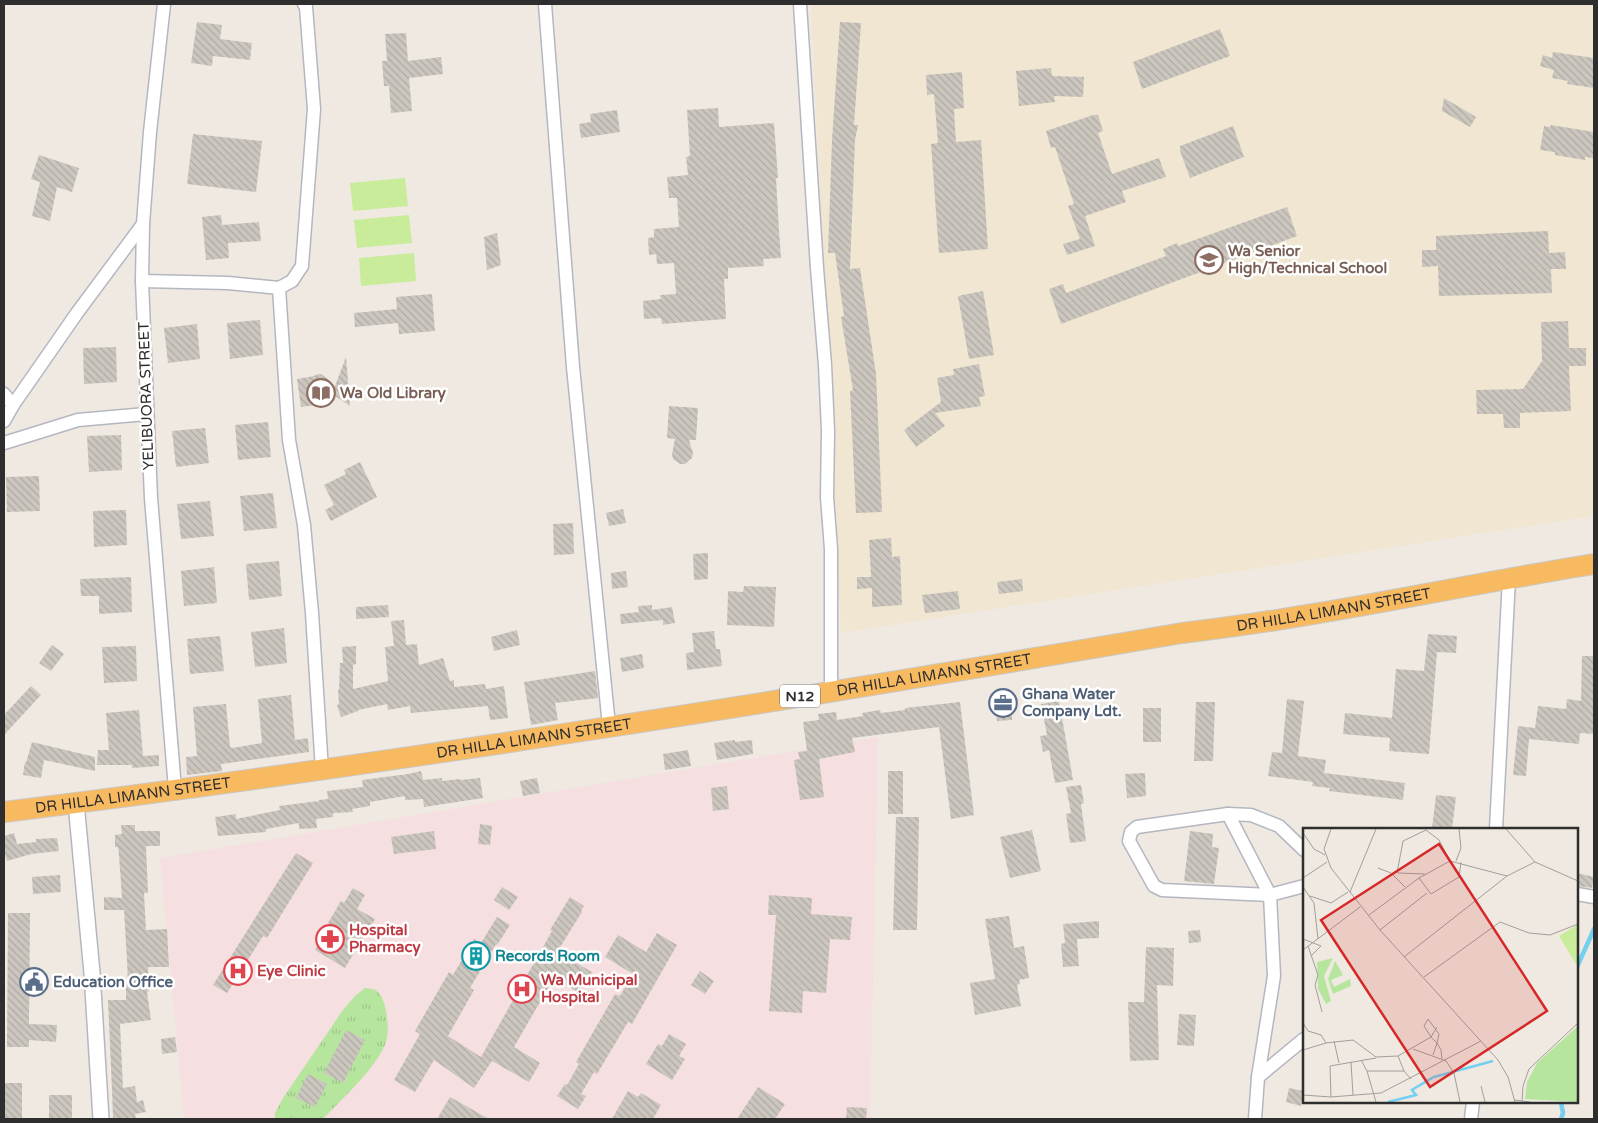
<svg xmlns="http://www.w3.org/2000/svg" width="1598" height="1123" viewBox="0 0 1598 1123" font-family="'Varela Round',sans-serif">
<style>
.education{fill:#f0e6d1}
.medical{fill:#f5dfe0}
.grass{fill:url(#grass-tufts)}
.pitch{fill:#c9ec9a}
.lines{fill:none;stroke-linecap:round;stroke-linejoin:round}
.stream{stroke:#75cff0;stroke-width:4.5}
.building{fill:url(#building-back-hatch)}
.minor-casing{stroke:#b4b7c1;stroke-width:15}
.tertiary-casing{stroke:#b4b7c1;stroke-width:18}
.trunk-casing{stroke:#c9c9c9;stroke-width:22}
.minor{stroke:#fff;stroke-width:12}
.tertiary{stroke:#fff;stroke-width:15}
.trunk{stroke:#f8ba60;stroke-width:20}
.labels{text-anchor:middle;stroke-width:5;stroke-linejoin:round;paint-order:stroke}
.shield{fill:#fff;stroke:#6d6d6d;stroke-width:1}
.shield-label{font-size:14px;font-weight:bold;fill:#2e2e2e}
.education-label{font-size:15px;font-weight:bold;fill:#785e54;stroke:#fff;text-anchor:start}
.street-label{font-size:15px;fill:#2e2e2e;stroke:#fff}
.service-label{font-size:15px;font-weight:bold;fill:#4e5e75;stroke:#fff;text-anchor:start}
.health-label{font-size:15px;font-weight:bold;fill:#be3a42;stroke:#fff;text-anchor:start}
.culture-label{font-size:15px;font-weight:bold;fill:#0d838f;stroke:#fff;text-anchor:start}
.inset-river{fill:none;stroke:#75cff0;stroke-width:2.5}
.inset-road{fill:none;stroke:#a29e99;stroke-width:1}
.view{fill:#d62828;fill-opacity:0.15;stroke:#d62828;stroke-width:2.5}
.inset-edge{fill:none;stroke:#2e2e2e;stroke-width:2.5}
</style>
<defs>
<pattern id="grass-tufts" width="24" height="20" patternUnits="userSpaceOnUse" patternTransform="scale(1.25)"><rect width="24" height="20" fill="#b6e59e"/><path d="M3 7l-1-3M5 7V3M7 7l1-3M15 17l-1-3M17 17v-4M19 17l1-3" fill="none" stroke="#9dc588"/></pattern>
<pattern id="building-back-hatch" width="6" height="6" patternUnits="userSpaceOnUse" patternTransform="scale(1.25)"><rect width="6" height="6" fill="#cbc7bf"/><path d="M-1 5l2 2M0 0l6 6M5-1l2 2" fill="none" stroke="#afaba4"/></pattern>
</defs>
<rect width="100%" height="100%" fill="#efe9e1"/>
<path class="education" d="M811,4H1594V516L841,633Z"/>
<path class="medical" d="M878,737L870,1119H184L160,858Z"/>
<path class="grass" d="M365,988C376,988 381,993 384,1003C387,1013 389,1028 387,1038C382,1063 341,1100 323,1119H275V1113L283,1098L343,1010L355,996Z"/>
<g class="pitch">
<path d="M405,178L408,206L353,211L350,183Z"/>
<path d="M409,215L412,243L357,248L354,220Z"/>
<path d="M414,253L416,281L361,286L359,258Z"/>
</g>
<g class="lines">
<g class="stream">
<path d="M1577,967L1594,929"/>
<path d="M1561,1119L1563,1113L1561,1102"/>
</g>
</g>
<g class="building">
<path d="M197,22L222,25L220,39L252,43L250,60L213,56L212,66L191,63Z"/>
<path d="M840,22L861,23L854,125H858L855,140L850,269L860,268L876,374L882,512L856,513L850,391L853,390L841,317L844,316L835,253H828L832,140Z"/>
<path d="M1220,29L1230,56L1142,89L1133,62Z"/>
<path d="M406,33L408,61L441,57L443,74L409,78L412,111L391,113L389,86H384L382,61H387L385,34Z"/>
<path d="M1553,52L1594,58V88L1567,84L1568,81L1552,78L1554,70L1540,66L1543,55L1552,58Z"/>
<path d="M1051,68L1052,76L1084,77L1083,97L1054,96L1055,102L1019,106L1016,71Z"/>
<path d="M962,72L964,108L954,109L956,142L981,140L988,249L939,253L931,144L938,143L934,94L927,95L926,75Z"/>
<path d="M1444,98L1476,117L1470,127L1442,111Z"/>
<path d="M718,108L719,127L774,123L778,178H776L779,231L781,258L763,259L764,266L728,268V279H724L726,319L662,324L661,318L644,319L643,301L661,299L660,295L676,294L674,263L657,264L656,254L649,255L648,238L654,237V229L679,227L677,198H669L667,177L688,175L686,157L690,156L687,110Z"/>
<path d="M617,110L620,132L581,138L579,124L591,122L590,114Z"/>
<path d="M1093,115H1098L1103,131L1098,133L1112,174L1159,158L1166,177L1122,191L1126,202L1085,216L1095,246L1067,255L1063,244L1080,239L1068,206L1074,204L1055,147L1051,148L1046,131Z"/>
<path d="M1551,125L1594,132V158L1585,157V160L1555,155V152L1540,150L1544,126L1550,127Z"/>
<path d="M1233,126L1244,157L1190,178L1180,151V146Z"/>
<path d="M193,134L262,141L256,192L187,184Z"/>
<path d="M39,155L79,168L72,192L57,187L50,221L32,216L40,182L31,179Z"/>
<path d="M1287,207L1297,236L1061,324L1049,289L1063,284L1066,293L1166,256L1163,249L1177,243L1178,246Z"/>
<path d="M221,215L222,225L259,222L261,241L228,243L229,258L206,260L202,217Z"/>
<path d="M1548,231L1549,253L1565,252L1566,269H1551L1552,293L1439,296L1438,266L1422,267V250H1436V236Z"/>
<path d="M497,233L501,265L487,270L484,237Z"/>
<path d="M983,291L994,355L969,359L958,296Z"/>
<path d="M432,294L435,331L399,334L398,323L355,327L354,313L397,309L396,297Z"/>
<path d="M260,320L263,355L230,359L227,323Z"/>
<path d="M1568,321L1569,348H1586V366H1569L1571,411L1520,413V428H1504L1503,414H1477L1476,390L1523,389L1542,361L1541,322Z"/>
<path d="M197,324L200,359L168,363L164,328Z"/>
<path d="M116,347L117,382L84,384L83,348Z"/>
<path d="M346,357L350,406L332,394Z"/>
<path d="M979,364L985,396L979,397L981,406L935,413L945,426L916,447L904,430L941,402L937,378L954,375L953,369Z"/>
<path d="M318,374H321L329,380L324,404L301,407L297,379L314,376Z"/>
<path d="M669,406L698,408L696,440H689L693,453L692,458L685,464H680L673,459L672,454L675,439L667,438Z"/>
<path d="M268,422L271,457L238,460L235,425Z"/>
<path d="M205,428L209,463L176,467L172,431Z"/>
<path d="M121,435L122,470L89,472L87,436Z"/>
<path d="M360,462L377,497L331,521L325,510L334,505L324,485L346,474L344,470Z"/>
<path d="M39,476L40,511L7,512L6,477Z"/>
<path d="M273,493L277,528L244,531L240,496Z"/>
<path d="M210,501L214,536L181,539L177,504Z"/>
<path d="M623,509L626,523L609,526L606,513Z"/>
<path d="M126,510L127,545L94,547L93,511Z"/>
<path d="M573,523L574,554L554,555L553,524Z"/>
<path d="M891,538L892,557L900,556L902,605L872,607V588L857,589V577H871L869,540Z"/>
<path d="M708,553V579L694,580L693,554Z"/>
<path d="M279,561L282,596L249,600L246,564Z"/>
<path d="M214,567L217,603L184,606L181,571Z"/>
<path d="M626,571L628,587L612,589L611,573Z"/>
<path d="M131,577L132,612L99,614V596H81L80,579Z"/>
<path d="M1022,579L1023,591L999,594L997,582Z"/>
<path d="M744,586L776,587L774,627L727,625L728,591L743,592Z"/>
<path d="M958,591L960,609L925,613L922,595Z"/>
<path d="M388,605L389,617L356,619V607Z"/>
<path d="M652,605V610L672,607L675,623L663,625V620L621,624L620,614L639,612L638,606Z"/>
<path d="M404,620L406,645L417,644L419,665L443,658L450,681L454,680V687L485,684L486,689L504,686L508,718L490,720L488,706L411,713L410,706L388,710L387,704L358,710V711L341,717L337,705L339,704L338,690H339L340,663H343L342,647L356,646V664L353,665V689L388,681L385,647L394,646L391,621Z"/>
<path d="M284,628L287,663L255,667L251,632Z"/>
<path d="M517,630L520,645L494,651L491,637Z"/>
<path d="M714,631L716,649H720L722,666L687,670L686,653L694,652L692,633Z"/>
<path d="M1428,634L1457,636L1456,653L1437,652L1429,754L1389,751L1390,738L1343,734L1345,713L1392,718L1396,669L1424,671Z"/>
<path d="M220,636L224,671L190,674L187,639Z"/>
<path d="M52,645L64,654L51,671L39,663Z"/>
<path d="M136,646L137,681L104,683L102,647Z"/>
<path d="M642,654L644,668L622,672L620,658Z"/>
<path d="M1582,656H1594V734L1580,733L1579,744L1529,739L1526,776L1513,775L1518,726L1535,728L1538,706L1566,709L1567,699L1581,701Z"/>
<path d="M595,671L598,698L555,703L558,720L531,725L524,682Z"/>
<path d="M31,686L41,695L4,735V715Z"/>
<path d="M291,695L295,740L308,738L309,752L221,764L222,771L187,775L186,757L197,756L193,707L226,704L230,747L232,748L262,743L258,699Z"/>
<path d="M1011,697L1012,720L997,721L995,698Z"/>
<path d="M1287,699L1304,701L1298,756L1326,760L1324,773L1405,783L1403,800L1329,791L1330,788L1312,786L1313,782L1268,776L1272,752L1282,753Z"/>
<path d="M1059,701L1073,780L1055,783L1049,750L1043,752L1040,736L1047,735L1041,704Z"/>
<path d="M960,702L974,815L951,819L939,727L852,738L855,752L819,759L824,797L800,800L794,760L800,759L798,752L807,751L803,722L819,720L818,714L836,712L837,720L863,716L862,713L880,710L881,713L905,710V708Z"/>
<path d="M1196,702H1215L1213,761H1194Z"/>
<rect x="1143" y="708" width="18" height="34"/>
<path d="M139,710L143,756L159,755V766L132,768V765H97L98,750H109L106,713Z"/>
<path d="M735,740V742L752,740L753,754L717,760L714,743Z"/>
<path d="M32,742L95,757V771L44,760L41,778L23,775L25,762L26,763Z"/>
<path d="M688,750L691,766L665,770L663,754Z"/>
<path d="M421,771L423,780L442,778V781L460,779V780L480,778L483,798L424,807L423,799L405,800V796L370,802V806L352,809L353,812L333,813V817L316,819L317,828L299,829V823L266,829V832L218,836L215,817L236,814V819L280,810L279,806L319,801V800L328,799L327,791L363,787L362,780L408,774Z"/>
<rect x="888" y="771" width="15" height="43"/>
<path d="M1145,773L1146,796L1127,798L1125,774Z"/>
<path d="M537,778L540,793L523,796L520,781Z"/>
<path d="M1081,785L1084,803L1081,804L1086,841L1070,843L1066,814L1071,813L1066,787Z"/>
<path d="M727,786L729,809L713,811L711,788Z"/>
<path d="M1436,795L1456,797L1452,829H1432Z"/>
<path d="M896,817H919L917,930H893Z"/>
<path d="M480,824L492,826L490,845L478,844Z"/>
<path d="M121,825H135V831H160V846H146L148,893H144L146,930L167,929L169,967H148L149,991L147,992L151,1020L120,1024L123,1088L135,1086L137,1102L143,1100L146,1112L135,1114L136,1119H116L113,1118L112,1090L108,1000H126V984H128L127,961L124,910H104V897L122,898L119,855L118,847H115V835L122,834Z"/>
<path d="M1032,830L1041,871L1010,878L1000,837Z"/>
<path d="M434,831L436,849L394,854L391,837Z"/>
<path d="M1190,831L1213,834L1212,847L1219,848L1214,884L1184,881Z"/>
<path d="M14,833L17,844L36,842V839L57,838L59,851L31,854L7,861L4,850V836Z"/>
<path d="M296,853L313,863L267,938L263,936L227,993L213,985Z"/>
<path d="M1577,873L1594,877L1592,888L1577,886Z"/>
<path d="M60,875L61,892L33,894L32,877Z"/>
<path d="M502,887L518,897L509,910L494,900Z"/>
<path d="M353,888L365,895L357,909L375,919L345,968L315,950L330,925L328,923L341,901L344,903Z"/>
<path d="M769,895L812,898L811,914L852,917L850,940L830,939L826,993L803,991L802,1013L769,1011L776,915H768Z"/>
<path d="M570,897L584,906L581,911L582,912L557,952L592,972L579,993L554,978L529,1021L514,1047L540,1063L529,1082L492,1061L474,1088L434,1060L415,1092L394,1080L420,1034L415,1031L449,972L453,975L474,939L481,943L497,917L510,925L497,945L496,944L470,988L474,990L448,1036L481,1057L552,931L550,930Z"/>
<path d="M8,913H30L29,1024L57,1025L56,1042L29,1040V1047H7Z"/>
<path d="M1009,916L1014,948L1024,946L1029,978L1019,980L1020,984L1017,985L1021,1006L975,1015L970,983L995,979L985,919Z"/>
<path d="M1099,921V938L1077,939L1079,966L1063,967L1061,944L1065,943L1063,924Z"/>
<path d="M1200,930L1201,942L1189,943L1188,931Z"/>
<path d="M657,933L677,945L632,1024L628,1022L597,1074L594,1072L581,1094L586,1096L578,1109L557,1096L565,1084L567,1085L579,1064L576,1062L615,994L620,996L633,974L605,957L618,935L646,952Z"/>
<path d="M1146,947L1174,948L1173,986L1157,985L1159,1060L1130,1061L1128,1002H1144Z"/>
<path d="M700,971L714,981L705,994L691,985Z"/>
<path d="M1179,1014L1196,1015L1194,1046L1177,1045Z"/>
<path d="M346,1030L365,1040L343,1083L324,1073Z"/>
<path d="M669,1034L686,1044L679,1056L685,1059L672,1080L646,1064L658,1044L662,1046Z"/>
<path d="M175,1037L177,1052L162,1054L161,1039Z"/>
<path d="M308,1074L327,1084L315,1107L296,1098Z"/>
<rect x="4" y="1083" width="18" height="36"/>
<path d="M758,1087L785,1104L775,1119H737Z"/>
<path d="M1289,1088L1304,1091L1301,1106L1286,1102Z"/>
<path d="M628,1091L638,1097L641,1093L661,1105L653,1119H612Z"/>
<rect x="49" y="1095" width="23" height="24"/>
<path d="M450,1097L459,1102L489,1119H437Z"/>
<path d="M847,1107L867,1108L866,1119H846Z"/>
</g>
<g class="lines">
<defs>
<g id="minor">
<path d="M164,4L150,132L143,224L142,281L151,498L175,789"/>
<path d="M545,4L573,367L609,726"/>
<path d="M800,4L817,268L825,365L828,431L827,497L831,549V691"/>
<path d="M142,281L228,283L279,288L292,281L302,266L314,109L306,7L304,4"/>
<path d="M279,288L289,440L304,525L312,613L322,770"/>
<path d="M4,394L13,405"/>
<path d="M4,421L13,405L77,313L143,224"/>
<path d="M4,443L78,420L146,414"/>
<path d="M1228,814L1270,895L1274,976L1258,1077L1255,1119"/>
<path d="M1496,829L1509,578"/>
<path d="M1304,850L1279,826L1251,815L1228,814L1137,827L1131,832L1129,841L1154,886L1162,890L1270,895L1304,886"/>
<path d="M1577,894L1594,897"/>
<path d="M1258,1077L1304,1039"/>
<path d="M1471,1119L1473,1102"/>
</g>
<path id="tertiary" d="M76,803L92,973L101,1119"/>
<g id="trunk">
<path id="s1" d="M4,812C398,763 791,700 1182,633C1321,617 1457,586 1594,564"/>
</g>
</defs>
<use href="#minor" class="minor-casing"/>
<use href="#tertiary" class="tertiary-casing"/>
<use href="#trunk" class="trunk-casing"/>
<use href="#minor" class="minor"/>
<use href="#tertiary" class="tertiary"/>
<use href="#trunk" class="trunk"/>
</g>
<defs>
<symbol id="school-ring" viewBox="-11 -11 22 22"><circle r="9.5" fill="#fff" stroke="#8d6e63" stroke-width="1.5"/><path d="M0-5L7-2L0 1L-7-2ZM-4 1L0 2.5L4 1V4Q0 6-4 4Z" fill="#8d6e63"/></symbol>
<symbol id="library-ring" viewBox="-11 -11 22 22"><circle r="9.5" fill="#fff" stroke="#8d6e63" stroke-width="1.5"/><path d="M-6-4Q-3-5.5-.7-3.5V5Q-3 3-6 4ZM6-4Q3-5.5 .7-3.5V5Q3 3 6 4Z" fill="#8d6e63"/></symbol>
<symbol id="office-ring" viewBox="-11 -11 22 22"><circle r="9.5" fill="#fff" stroke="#5c6f8a" stroke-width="1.5"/><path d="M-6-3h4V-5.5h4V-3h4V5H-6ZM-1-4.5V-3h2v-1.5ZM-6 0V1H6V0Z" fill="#5c6f8a"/></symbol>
<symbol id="pharmacy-ring" viewBox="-11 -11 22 22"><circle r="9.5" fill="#fff" stroke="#e0444e" stroke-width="1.5"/><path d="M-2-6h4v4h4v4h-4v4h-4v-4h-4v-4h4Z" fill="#e0444e"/></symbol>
<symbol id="building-ring" viewBox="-11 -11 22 22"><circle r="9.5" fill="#fff" stroke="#0f9aa8" stroke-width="1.5"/><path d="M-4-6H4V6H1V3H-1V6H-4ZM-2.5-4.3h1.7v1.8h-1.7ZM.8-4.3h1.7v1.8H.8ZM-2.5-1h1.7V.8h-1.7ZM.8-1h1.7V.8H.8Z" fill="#0f9aa8"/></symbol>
<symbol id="hospital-ring" viewBox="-11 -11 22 22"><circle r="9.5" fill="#fff" stroke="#e0444e" stroke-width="1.5"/><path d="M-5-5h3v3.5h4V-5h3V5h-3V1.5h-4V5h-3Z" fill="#e0444e"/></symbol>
<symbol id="civic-ring" viewBox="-11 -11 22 22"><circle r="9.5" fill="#fff" stroke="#5c6f8a" stroke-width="1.5"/><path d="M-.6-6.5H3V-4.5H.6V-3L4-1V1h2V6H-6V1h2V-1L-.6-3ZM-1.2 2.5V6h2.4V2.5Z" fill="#5c6f8a"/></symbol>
</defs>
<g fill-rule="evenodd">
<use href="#school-ring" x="1193" y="244" width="32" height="32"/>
<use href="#library-ring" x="305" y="377" width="32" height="32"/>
<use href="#office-ring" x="987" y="687" width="32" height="32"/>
<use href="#pharmacy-ring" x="314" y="923" width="32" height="32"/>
<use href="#building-ring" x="460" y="940" width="32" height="32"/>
<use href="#hospital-ring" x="222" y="955" width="32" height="32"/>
<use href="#civic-ring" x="18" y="966" width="32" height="32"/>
<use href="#hospital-ring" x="506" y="973" width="32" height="32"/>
</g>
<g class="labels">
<rect class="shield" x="780" y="684.5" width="40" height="23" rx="4"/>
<g class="shield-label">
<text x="800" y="701">N12</text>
</g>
<g class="education-label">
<text x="1228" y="256">Wa Senior<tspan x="1228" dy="17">High/Technical School</tspan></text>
<text x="340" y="398">Wa Old Library</text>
</g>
<g class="street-label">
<text transform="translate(146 396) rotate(-92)" y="5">YELIBUORA STREET</text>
<text dy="5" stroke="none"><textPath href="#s1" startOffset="1345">DR HILLA LIMANN STREET</textPath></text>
<text dy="5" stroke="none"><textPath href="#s1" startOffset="940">DR HILLA LIMANN STREET</textPath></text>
<text dy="5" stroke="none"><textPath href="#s1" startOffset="535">DR HILLA LIMANN STREET</textPath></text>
<text dy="5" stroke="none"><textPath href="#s1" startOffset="130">DR HILLA LIMANN STREET</textPath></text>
</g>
<g class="service-label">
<text x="1022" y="699">Ghana Water<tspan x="1022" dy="17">Company Ldt.</tspan></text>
<text x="53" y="987">Education Office</text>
</g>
<g class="health-label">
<text x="349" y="935">Hospital<tspan x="349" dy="17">Pharmacy</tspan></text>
<text x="257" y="976">Eye Clinic</text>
<text x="541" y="985">Wa Municipal<tspan x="541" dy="17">Hospital</tspan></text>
</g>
<g class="culture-label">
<text x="495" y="961">Records Room</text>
</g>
</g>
<g transform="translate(1303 828)">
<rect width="275" height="275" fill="#efe9e1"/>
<path d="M30,130L21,148L28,173L23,176L15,161L14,134ZM32,133L40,147L28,152L31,159L47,151L48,158L30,166L25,151ZM275,198V274L222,271L224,254L234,235Z" fill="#b6e59e"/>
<path d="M274,97L275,135L273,136L256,108Z" fill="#c9ec9a"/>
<path class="inset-river" d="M85,274L113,267L109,262L112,260L131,249L190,233"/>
<path class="inset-road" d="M28,1L21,21L28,40L77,102L195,232L205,249L212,274M203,1L232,34L275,53M123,2L136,12L147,33M0,5L11,21L22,27M153,33L158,20L156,1M75,40L88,45L102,59M94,45L100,13L123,2M95,45L122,46M0,50L24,34M116,50L128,66L156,49L158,34M0,59L11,75L15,111M47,64L73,1M7,68L28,75L45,64M66,87L116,50L147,33L204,48L232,34M77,102L124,65M0,111L18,118L8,128M5,118L15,147L12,157L19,184M0,122L57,79M101,129L204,48M121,149L197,94L226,105L247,107L275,96M0,195L5,203L18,207L23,215M31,213L36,235M110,221L143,233L151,245L157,274M0,222L23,215L50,212L73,229L95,228L128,209L134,199M130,227L134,215L136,206L125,191L121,198L128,209L134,215L138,222L139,231M95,228L101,243M58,232L64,243H101L108,251M48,234L50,267M64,243L73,274M178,258L182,274M0,267L28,269L78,265L178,213M28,269L27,238L73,230M211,272L227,274M219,273L220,258L226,241L275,195"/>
<path class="view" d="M136,16L244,183L127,259L18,92Z"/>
<rect width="275" height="275" class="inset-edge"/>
</g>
<rect width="1598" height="1123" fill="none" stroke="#2e2e2e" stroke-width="10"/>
</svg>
